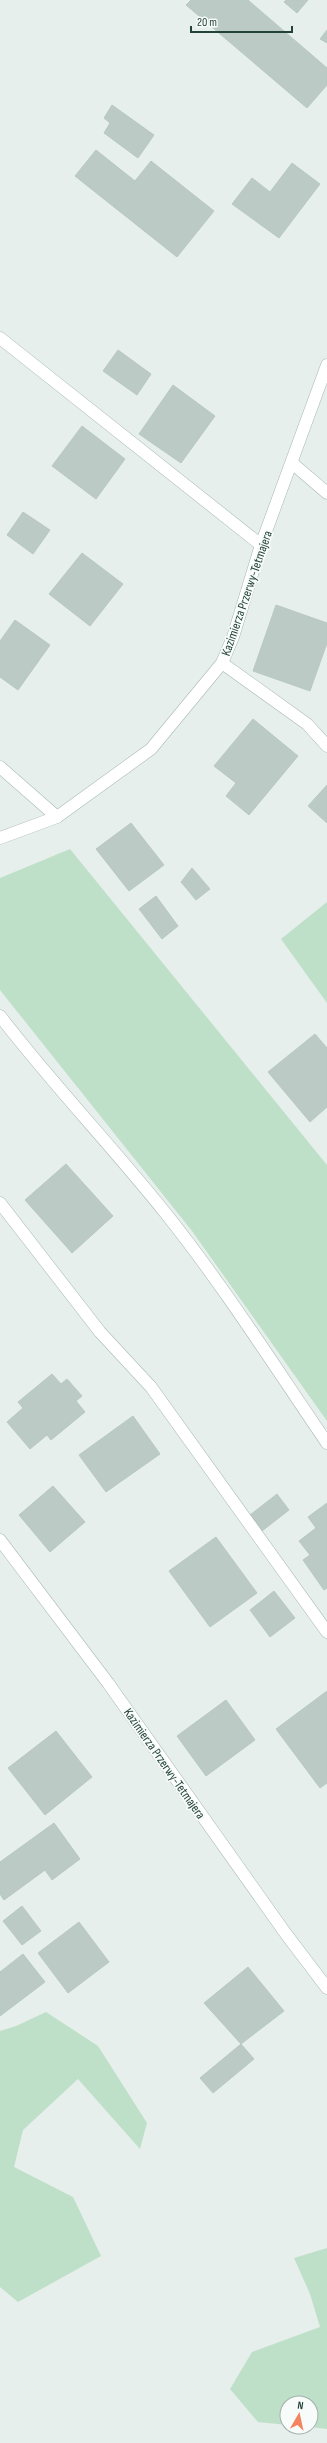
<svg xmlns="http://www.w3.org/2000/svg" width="327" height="2443" viewBox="0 0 327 2443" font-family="'Sofia Sans Condensed',sans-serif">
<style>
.green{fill:#bfe0c8}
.building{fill:#bbcac4;stroke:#b8c9c2}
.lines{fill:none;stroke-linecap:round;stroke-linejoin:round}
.lane-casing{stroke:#a8b8b2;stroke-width:13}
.street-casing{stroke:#a8b8b2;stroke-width:13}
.lane{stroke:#fff;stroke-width:12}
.street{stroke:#fff;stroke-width:12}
.labels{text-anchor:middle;stroke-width:3.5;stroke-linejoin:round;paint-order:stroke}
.street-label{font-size:13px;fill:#24423a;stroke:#f7fbf9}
</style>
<rect width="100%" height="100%" fill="#e6efeb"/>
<g class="green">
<path d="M70,849L327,1165V1421L192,1231L0,990V878Z"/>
<path d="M327,902V1003L281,939Z"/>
<path d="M46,2012L98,2046L147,2123L140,2149L78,2079L23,2130L14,2167L73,2197L101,2256L18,2302L0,2287V2031L16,2026Z"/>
<path d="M327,2248V2429L310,2427L311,2403H287V2425L258,2422L230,2389L252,2352L320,2327L310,2294L294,2258Z"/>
</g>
<g class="building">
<path d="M191,0H248L327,68V85L307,108L186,5Z"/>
<path d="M286,0H308L297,13L284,2Z"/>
<path d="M327,30V43L320,39Z"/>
<path d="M112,105L154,135L138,158L104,133L110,123L104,118Z"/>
<path d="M96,150L135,181L114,207L75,176Z"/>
<path d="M151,161L214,211L177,257L114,207Z"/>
<path d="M292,163L320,184L279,238L232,204L252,178L270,192Z"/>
<path d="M118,350L151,374L137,395L103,371Z"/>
<path d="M173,385L215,416L181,463L139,434Z"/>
<path d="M82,426L125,459L96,499L52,466Z"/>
<path d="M23,512L50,530L33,554L7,535Z"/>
<path d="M82,553L123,584L90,626L49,594Z"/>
<path d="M276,605L327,623V643L310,691L253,671Z"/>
<path d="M15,620L50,645L18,690L0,677V641Z"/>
<path d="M253,719L298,756L249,815L226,796L236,783L214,766Z"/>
<path d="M327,785V823L308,806Z"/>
<path d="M131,823L164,865L129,891L96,849Z"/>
<path d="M192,868L210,889L196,900L181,882Z"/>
<path d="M156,896L178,926L162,939L139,909Z"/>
<path d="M315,1034L327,1048V1107L310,1122L268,1072Z"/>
<path d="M66,1164L113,1216L72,1253L25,1200Z"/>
<path d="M52,1374L61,1384L67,1379L82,1396L76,1401L85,1412L51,1440L47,1435L30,1449L7,1422L23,1408L18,1402Z"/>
<path d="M133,1416L160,1454L106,1492L79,1455Z"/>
<path d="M53,1486L85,1522L50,1552L19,1515Z"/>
<path d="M277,1494L289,1510L262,1531L250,1515Z"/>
<path d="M327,1503V1588L324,1590L303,1560L310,1555L299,1541L316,1528L308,1517Z"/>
<path d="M216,1537L257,1593L210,1627L169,1571Z"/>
<path d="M274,1591L295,1618L270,1637L250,1610Z"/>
<path d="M327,1691V1783L320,1788L276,1729Z"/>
<path d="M226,1700L255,1740L206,1776L177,1736Z"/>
<path d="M56,1731L92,1777L45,1815L8,1768Z"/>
<path d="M54,1823L80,1859L52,1880L45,1870L4,1900L0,1894V1862Z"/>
<path d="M22,1906L41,1931L22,1945L3,1921Z"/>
<path d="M79,1922L109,1962L68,1993L38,1953Z"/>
<path d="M23,1954L45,1982L0,2016V1972Z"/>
<path d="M248,1967L284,2011L241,2044L204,2003Z"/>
<path d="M241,2044L254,2059L213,2093L200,2078Z"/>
</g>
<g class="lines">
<defs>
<g id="lane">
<path d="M0,338L261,545"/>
<path d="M292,463L327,493"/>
<path d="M222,663L307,724L327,746"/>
<path d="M0,767L57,817"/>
<path d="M0,1016C53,1085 113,1147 167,1215C225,1288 275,1367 327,1443"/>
<path d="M0,1203L100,1332L151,1387L327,1632"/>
<path d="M0,1540L108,1683L286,1934L327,1988"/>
</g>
<path id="street" d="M0,838L57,817L151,749L222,663L233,637L261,545L327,365"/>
</defs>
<use href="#lane" class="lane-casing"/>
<use href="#street" class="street-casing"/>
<use href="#lane" class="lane"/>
<use href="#street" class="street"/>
</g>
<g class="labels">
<g class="street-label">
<text transform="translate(246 593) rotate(-71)" y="5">Kazimierza Przerwy-Tetmajera</text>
<text transform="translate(165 1763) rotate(55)" y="5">Kazimierza Przerwy-Tetmajera</text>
</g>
</g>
<g transform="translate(299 2415) rotate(9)"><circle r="19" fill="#f7fbf9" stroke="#a3b1ad"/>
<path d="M0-3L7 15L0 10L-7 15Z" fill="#f4845f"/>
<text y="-6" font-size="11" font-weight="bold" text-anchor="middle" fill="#24423a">N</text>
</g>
<path d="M191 26v6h101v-6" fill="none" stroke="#24423a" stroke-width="2"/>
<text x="197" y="26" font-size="12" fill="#24423a" stroke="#f7fbf9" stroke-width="3" paint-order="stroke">20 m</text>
</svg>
